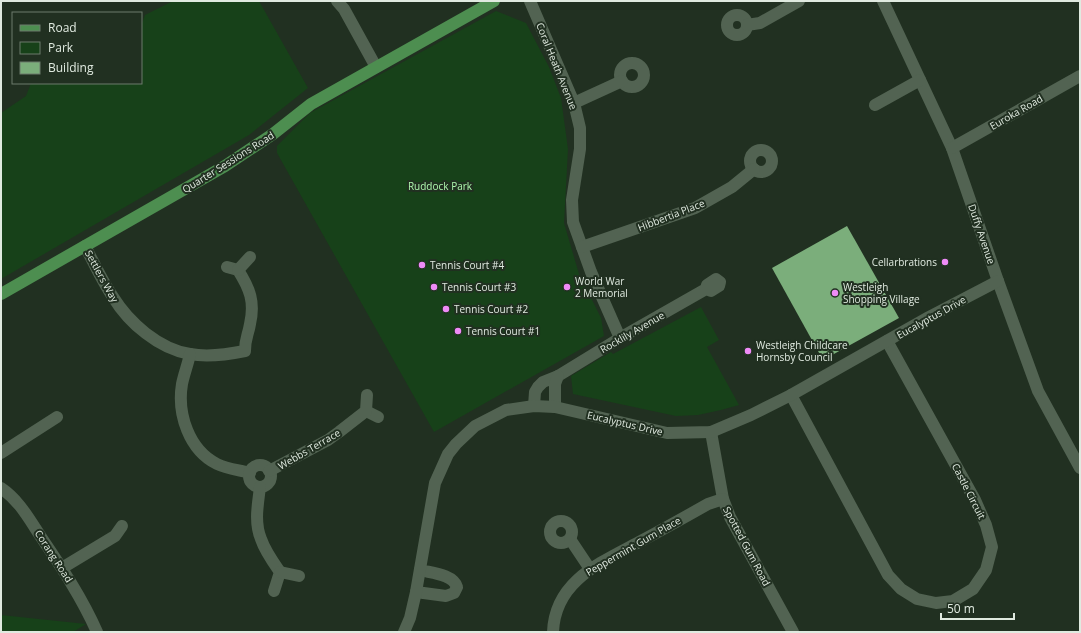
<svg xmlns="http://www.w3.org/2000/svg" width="1081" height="633" viewBox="0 0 1081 633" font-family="'Open Sans',sans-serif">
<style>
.green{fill:#174119}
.building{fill:#7bae7b}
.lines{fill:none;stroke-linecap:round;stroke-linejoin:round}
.minor{stroke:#526352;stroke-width:12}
.major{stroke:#4d8e50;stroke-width:12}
.poi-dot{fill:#ef8bf7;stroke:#213021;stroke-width:1.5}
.labels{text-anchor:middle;stroke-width:4;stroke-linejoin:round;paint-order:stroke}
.street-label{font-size:10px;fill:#e0eae0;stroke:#213021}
.park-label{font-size:10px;fill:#aef7ae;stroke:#213021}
.poi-label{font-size:10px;fill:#e0eae0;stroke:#213021;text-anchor:start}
</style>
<rect width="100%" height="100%" fill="#213021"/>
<g class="green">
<path d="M173,1H259L308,88L249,135L1,279V113L26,96L31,83H141V26L145,15Z"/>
<path d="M496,11L526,23L549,67L561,98L568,149L564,223L579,274L601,318L604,336L434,432L277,153V146L310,113Z"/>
<path d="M701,307L719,340L707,347L739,405L721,410L698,415L676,416L573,394L571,376L611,352L613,354Z"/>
<path d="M1,615L86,624L73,632H1Z"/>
</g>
<path class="building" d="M847,226L899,318L823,360L772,268Z"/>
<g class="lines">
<g class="minor">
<path d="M337,1L344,9L376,67"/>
<path d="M530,1L574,103L580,128V149L572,200L573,222L591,272L620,338"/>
<path d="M883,1L952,148L998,281L1038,391L1080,468"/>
<circle cx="737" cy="25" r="10"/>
<path d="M747,25L760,23L799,1"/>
<circle cx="632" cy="75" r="12"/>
<path d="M574,103L622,81"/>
<path d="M875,105L920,80"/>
<path d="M952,148L1080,76"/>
<circle cx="761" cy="161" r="11"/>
<path d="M85,246C94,263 102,281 113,297C129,323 159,349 190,354C206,357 230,354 245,351C245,338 248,336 250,324C255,302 250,289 238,270L227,267"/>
<path d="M582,247L695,208L732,187L754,169"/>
<path d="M238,270L250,257"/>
<path d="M190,354C188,364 184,374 182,384C177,414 189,450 217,464C227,469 239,470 250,473"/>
<path d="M791,395L888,575L901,589L917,599L936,603L953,601L973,589L986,570L992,547L986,525L975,500L887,341"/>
<path d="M534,406L535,392L538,387L543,382L558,376L620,338L706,289L711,291L719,286L720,282L716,279L707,285L706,289"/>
<path d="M555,407V384L558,376"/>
<path d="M366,411L378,417"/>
<path d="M711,432L723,499L730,517L793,632"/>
<path d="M1,453L57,417"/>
<circle cx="260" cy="476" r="11"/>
<path d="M269,471L328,440L339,432L366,411L367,395"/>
<path d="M260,487C258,504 254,522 261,539C265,551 273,562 280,572L274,591"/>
<path d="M1,488C19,500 29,519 41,537C62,568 82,598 97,632"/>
<circle cx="561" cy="532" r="11"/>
<path d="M570,539L590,569"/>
<path d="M62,568L115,536L122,526"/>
<path d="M280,572L299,576"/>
<path d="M416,592L446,596L454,593L457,587C453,574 431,573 420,570"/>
<path d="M404,632L410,618L416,592L435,483L448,454L456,444L475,426L506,410L534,406L555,407L667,433L711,432L751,415L791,395L929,317L998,281"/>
<path d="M553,632C555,581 600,563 639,542C662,530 685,517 708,504L723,499"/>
</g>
<path class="major" d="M1,294L225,166L273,134L311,104L494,1"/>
</g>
<g class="poi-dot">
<circle cx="945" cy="262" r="4"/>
<circle cx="422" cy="265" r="4"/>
<circle cx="434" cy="287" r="4"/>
<circle cx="567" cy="287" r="4"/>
<circle cx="835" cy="293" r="4"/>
<circle cx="446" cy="309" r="4"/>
<circle cx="458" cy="331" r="4"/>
<circle cx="748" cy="351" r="4"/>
</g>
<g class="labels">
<g class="street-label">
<text transform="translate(557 66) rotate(68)" y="4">Coral Heath Avenue</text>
<text transform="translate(1016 112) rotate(-30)" y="4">Euroka Road</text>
<text transform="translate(228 162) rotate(-32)" y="4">Quarter Sessions Road</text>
<text transform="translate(671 215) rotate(-21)" y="4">Hibbertia Place</text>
<text transform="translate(982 234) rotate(71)" y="4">Duffy Avenue</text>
<text transform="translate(102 276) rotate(61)" y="4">Settlers Way</text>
<text transform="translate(931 317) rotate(-29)" y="4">Eucalyptus Drive</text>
<text transform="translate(632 332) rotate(-30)" y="4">Rocklily Avenue</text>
<text transform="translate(625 423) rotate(13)" y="4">Eucalyptus Drive</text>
<text transform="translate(309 449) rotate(-30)" y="4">Webbs Terrace</text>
<text transform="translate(969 491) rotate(63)" y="4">Castle Circuit</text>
<text transform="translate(633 546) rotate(-30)" y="4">Peppermint Gum Place</text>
<text transform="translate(747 546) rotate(62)" y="4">Spotted Gum Road</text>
<text transform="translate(54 556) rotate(57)" y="4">Corang Road</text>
</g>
<g class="park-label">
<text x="440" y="190">Ruddock Park</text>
</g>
<g class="poi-label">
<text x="937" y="266" text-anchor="end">Cellarbrations</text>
<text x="430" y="269">Tennis Court #4</text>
<text x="575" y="285">World War<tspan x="575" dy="12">2 Memorial</tspan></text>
<text x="442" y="291">Tennis Court #3</text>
<text x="843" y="291">Westleigh<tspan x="843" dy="12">Shopping Village</tspan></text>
<text x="454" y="313">Tennis Court #2</text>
<text x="466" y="335">Tennis Court #1</text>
<text x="756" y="349">Westleigh Childcare<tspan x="756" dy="12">Hornsby Council</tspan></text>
</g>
</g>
<rect width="1081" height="633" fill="none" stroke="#e0eae0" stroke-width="4"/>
<rect x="12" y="12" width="130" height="72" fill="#213021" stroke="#6d7a6d"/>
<rect x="20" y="25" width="20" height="6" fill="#4d8e50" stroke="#6d7a6d"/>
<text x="48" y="32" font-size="12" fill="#e0eae0">Road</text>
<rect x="20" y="42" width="20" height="12" fill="#174119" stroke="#6d7a6d"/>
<text x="48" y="52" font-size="12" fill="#e0eae0">Park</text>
<rect x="20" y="62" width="20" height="12" fill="#7bae7b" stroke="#6d7a6d"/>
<text x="48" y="72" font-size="12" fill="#e0eae0">Building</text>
<path d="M941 613v6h73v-6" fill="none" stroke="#e0eae0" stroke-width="2"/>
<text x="947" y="613" font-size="12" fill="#e0eae0" stroke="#213021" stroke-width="3" paint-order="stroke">50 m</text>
</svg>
